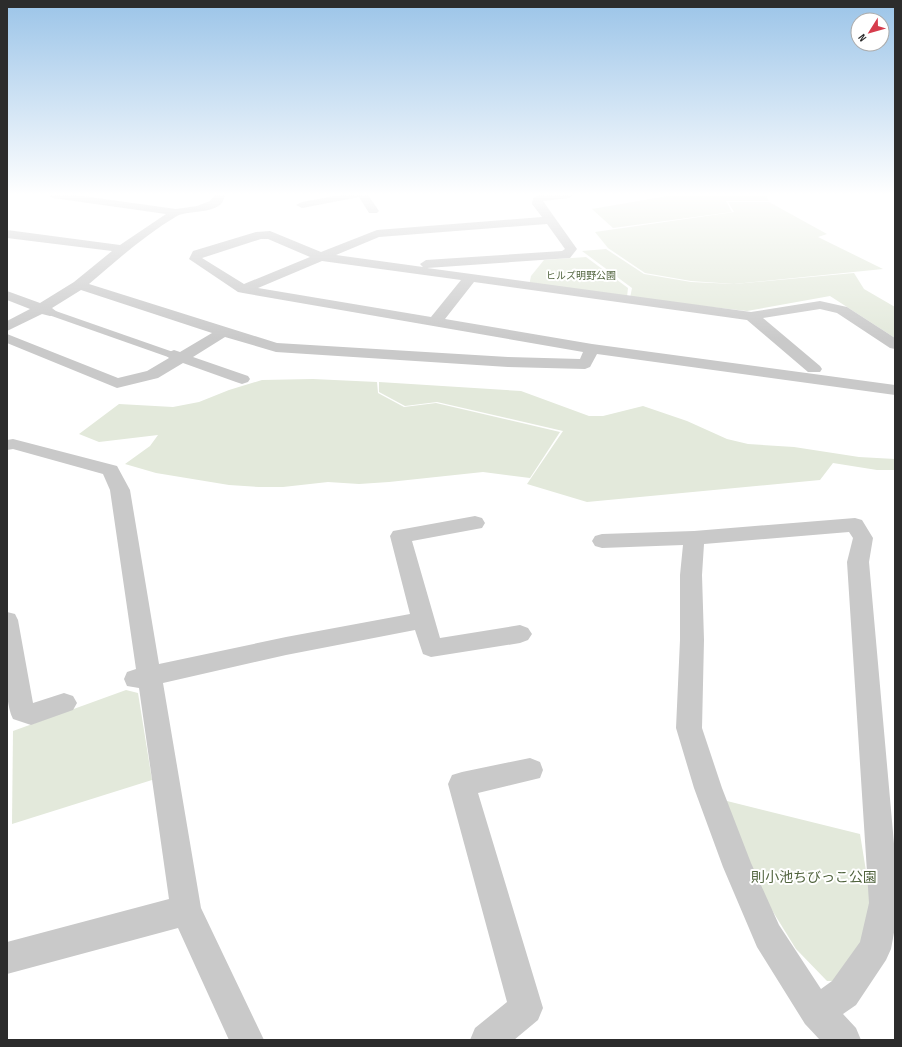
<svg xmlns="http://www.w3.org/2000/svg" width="902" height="1047" viewBox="0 0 902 1047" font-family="'Sofia Sans Condensed','Noto Sans JP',sans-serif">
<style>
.green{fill:#e3e9db}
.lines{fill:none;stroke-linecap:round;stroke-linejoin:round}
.pedestrian{fill:#c9c9c9;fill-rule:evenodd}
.minor{fill:#c9c9c9;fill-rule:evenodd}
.labels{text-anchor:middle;stroke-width:4;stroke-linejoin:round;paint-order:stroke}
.far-park-label{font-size:10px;fill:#51643e;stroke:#fff}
.near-park-label{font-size:14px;fill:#51643e;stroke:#fff}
</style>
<rect width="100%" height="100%" fill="#fff"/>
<g class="green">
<path d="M673,195H766L769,201H726L732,212L613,228L592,209Z"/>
<path d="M728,202H769L827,234L818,237L883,269L734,284L691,281L645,273L608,248L595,232L734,212Z"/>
<path d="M606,249L644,274L691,282L734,284L854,273L864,289L895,307V338L830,296L747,311L630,298L632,288L582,251Z"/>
<path d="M586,257L628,288L627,297L529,286L531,276L544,260Z"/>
<path d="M313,379L377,382L378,393L404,407L436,403L560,432L530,478L483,472L389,482L359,484L328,482L283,487H259L229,485L156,473L125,464L150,446L158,435L99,442L79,434L119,404L173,407L199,402L229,390L262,380Z"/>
<path d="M379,382L521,391L589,416H603L643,406L687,421L727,439L748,444L794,447L859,457L895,459V470H877L833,463L820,480L587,502L527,484L563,431L437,402L405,406L379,392Z"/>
<path d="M126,690L138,693L152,780L12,824L13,731Z"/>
<path d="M723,800L860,834L872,908L860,946L838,981H827L796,949L762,894Z"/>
</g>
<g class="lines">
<path class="pedestrian" d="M50,309L176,353L178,355L172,358L168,357L46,314L45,312Z"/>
<g class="minor">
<path d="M48,195H75L176,209L197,206L210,201L215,195H225C222,216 190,209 177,216C145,235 117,260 89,284L277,343L508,357L580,359L583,352L243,293L238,292L189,259L193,251L256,232L270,231L321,252L377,230L542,217L532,204L533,198L539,195H574L569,198L543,201L577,249L570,258L427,268L751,312L820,301L847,307L895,338V349L890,348L837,313L820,309L763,318L820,366L822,369L820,372H808L747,320L474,282L445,319L592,344L895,385V395L597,354L590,367L585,369L508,367L276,352L225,337L193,357L248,376L250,379L248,382L242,384L236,382L183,363L158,378L117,388L7,343V334L118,378L147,371L169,358L166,355L169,352L174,350L180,352L212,333L81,290L52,308L57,312L55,315L50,316L42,314L7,331V321L30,309L7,300V291L40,303L74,282L112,251L7,238V230L120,245L166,214L53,198ZM547,224L565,249L562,251L426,260L420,264L423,267L336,255L379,237ZM261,239H268L310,257L244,284L202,258ZM322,261L461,280L431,317L258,288Z"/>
<path d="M340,195H368L379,211L377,213H369L359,197L302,208L296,205L302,202Z"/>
<path d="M13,439L117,466L130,490L159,664L286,637L410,614L390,536L393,531L475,516L482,518L485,523L482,528L412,541L440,638L520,625L528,628L532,634L528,640L520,643L431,657L423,654L415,630L286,655L163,683L201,908L264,1040H229L178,928L7,974V942L169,899L139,688L127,686L124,679L127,672L136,669L110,490L103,474L13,449L7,450V440Z"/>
<path d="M855,518L862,520L873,538L869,562L895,855V927L891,949L886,960L856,1005L843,1014L856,1028L861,1040H820L805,1024L757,947L723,867L694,788L676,728L680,640V575L683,545L602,548L595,546L592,541L595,536L602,534L694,531ZM849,532L853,538L847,562L869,903L860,942L832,981L821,989L779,925L751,863L722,788L702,728L704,640L702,575L704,544Z"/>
<path d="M7,612L15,614L18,620L33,703L64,693L73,696L77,703L73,710L31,725L13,719C2,697 7,638 7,612Z"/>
<path d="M530,758L540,762L543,770L540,778L478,793L543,1008L538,1020L514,1040H470L475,1028L507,1002L448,784L452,775L462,772Z"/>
</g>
</g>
<linearGradient id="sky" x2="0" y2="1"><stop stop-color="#9bc4e8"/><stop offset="0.57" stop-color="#fff"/><stop offset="1" stop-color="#fff" stop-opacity="0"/></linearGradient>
<rect width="902" height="341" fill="url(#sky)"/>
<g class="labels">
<g class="far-park-label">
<text x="581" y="279">ヒルズ明野公園</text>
</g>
<g class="near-park-label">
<text x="814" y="882">則小池ちびっこ公園</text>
</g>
</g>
<rect width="902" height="1047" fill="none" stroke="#2c2c2c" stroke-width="16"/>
<g transform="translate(870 32) rotate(233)"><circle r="19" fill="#ffffff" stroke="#ababab"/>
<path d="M0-3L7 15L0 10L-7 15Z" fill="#d63c4d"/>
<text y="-6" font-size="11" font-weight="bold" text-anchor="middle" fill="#2c2c2c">N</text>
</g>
</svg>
